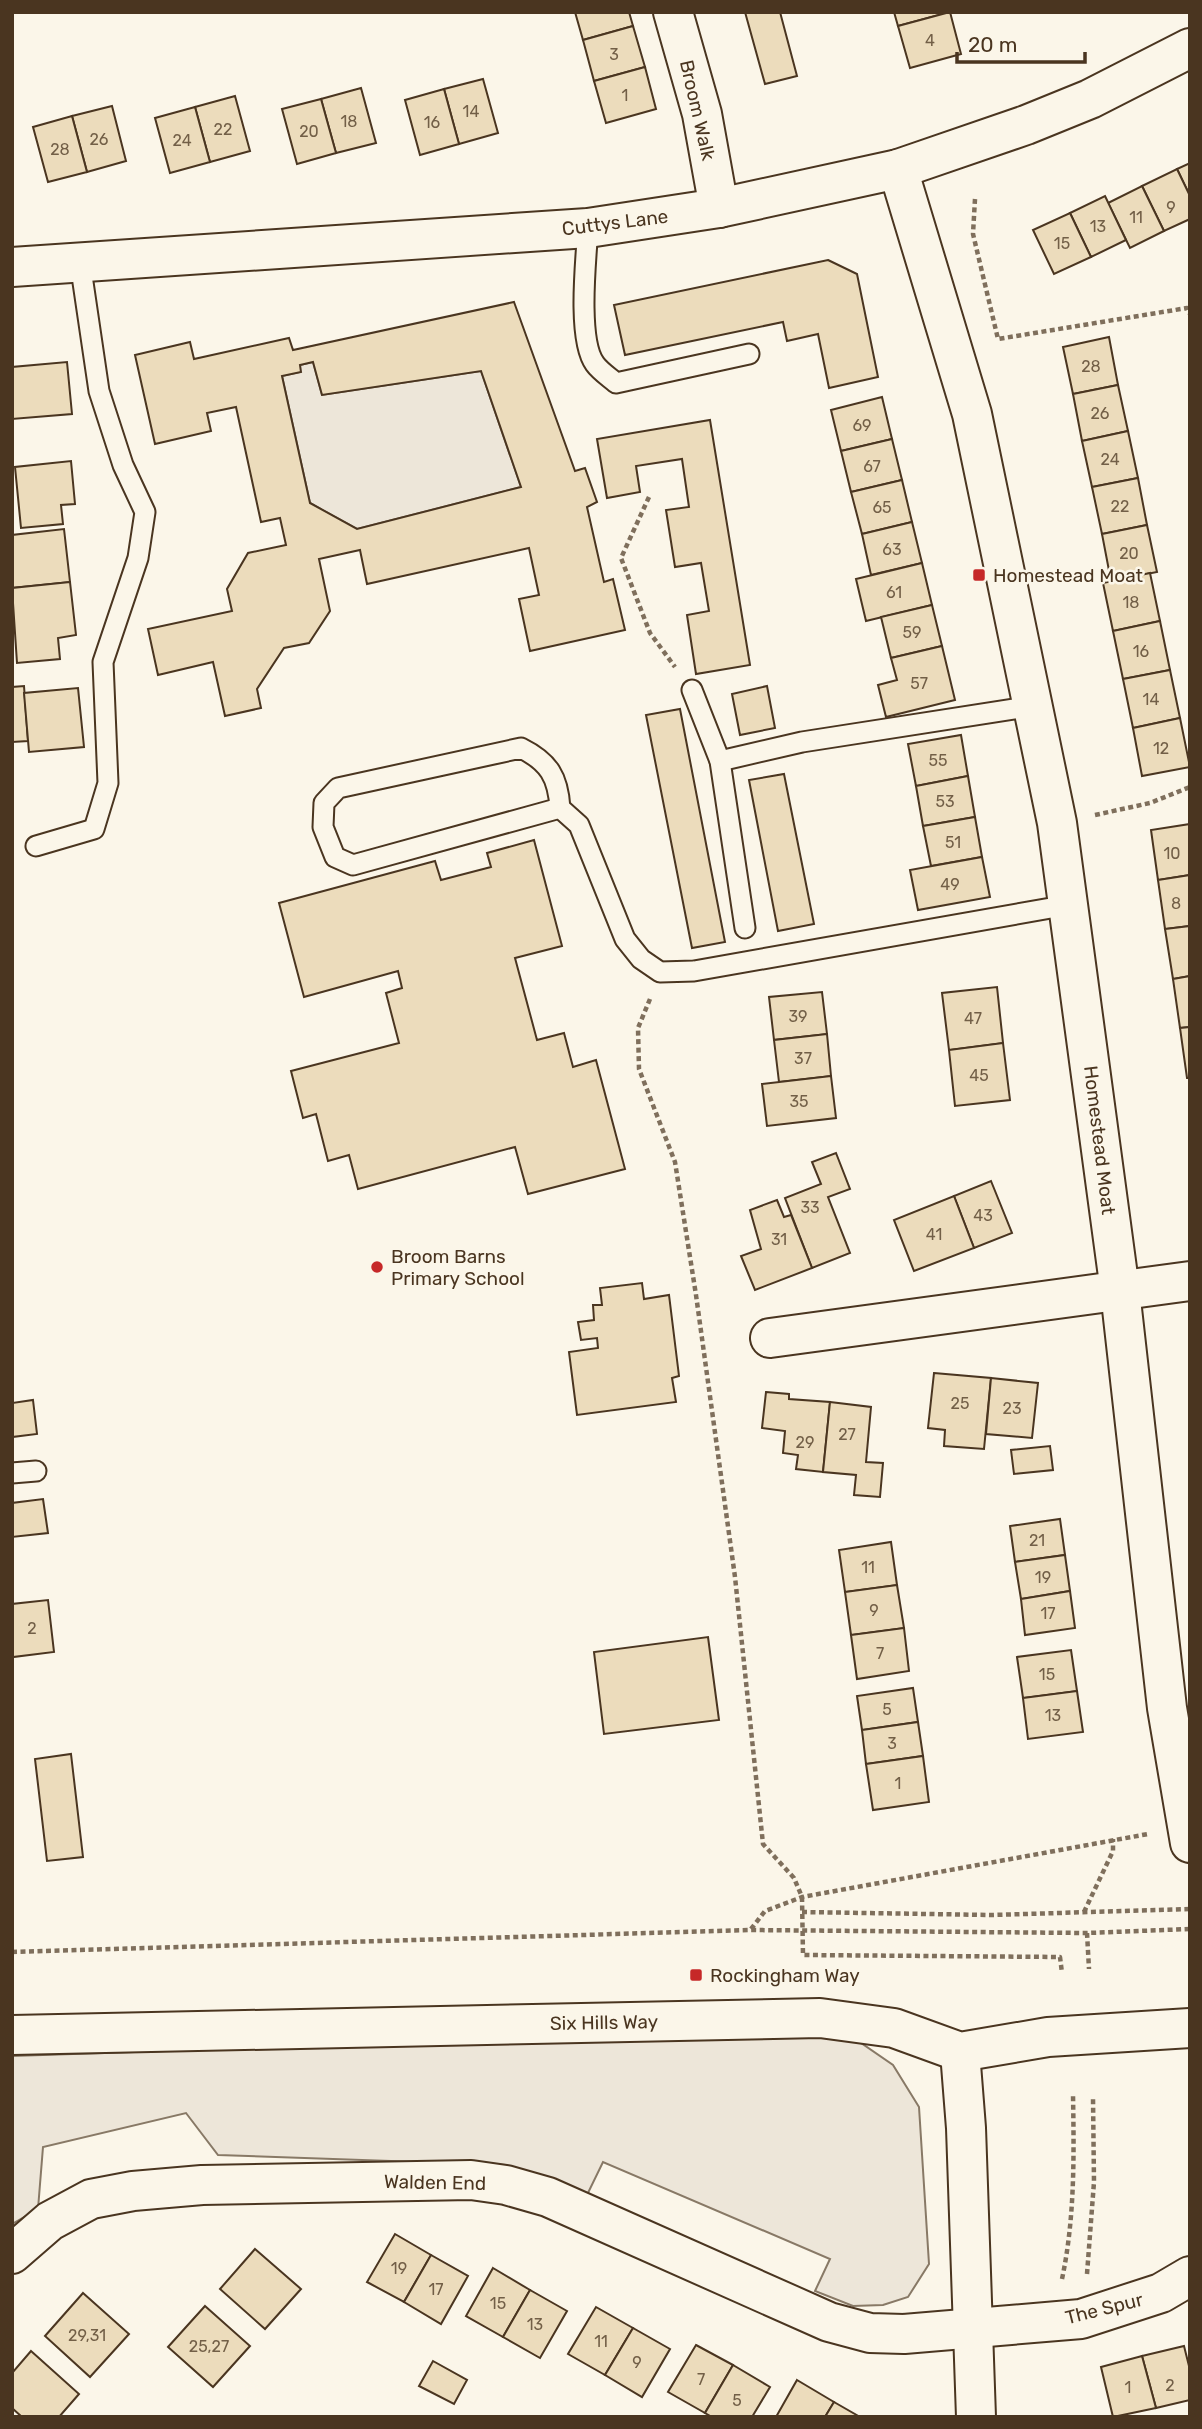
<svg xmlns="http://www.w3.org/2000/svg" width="1202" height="2429" viewBox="0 0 1202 2429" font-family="Rubik,sans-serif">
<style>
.green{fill:#ede6d9;stroke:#887966;stroke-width:2}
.building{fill:#ecdcbc;stroke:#4a3520;stroke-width:2;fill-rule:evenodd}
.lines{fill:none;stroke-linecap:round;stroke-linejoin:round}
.service-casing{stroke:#4a3520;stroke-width:23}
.minor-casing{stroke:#4a3520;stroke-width:42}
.tertiary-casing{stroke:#4a3520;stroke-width:42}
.path{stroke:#7f6f5c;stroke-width:4.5;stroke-dasharray:5 3.5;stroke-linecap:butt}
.service{stroke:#fbf6e9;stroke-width:19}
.minor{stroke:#fbf6e9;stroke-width:38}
.tertiary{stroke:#fbf6e9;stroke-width:38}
.poi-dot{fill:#c62828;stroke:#fbf6e9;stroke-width:2.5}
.labels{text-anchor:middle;stroke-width:5;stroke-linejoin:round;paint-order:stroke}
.number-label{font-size:16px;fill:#725f47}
.street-label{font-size:19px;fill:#4a3520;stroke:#fbf6e9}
.poi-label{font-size:19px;fill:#4a3520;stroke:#fbf6e9;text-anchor:start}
</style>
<rect width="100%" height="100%" fill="#fbf6e9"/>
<g class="green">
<path d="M313,362L322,395L481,371L521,487L357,529L310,503L282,376L300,372V365Z"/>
<path d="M815,2030L861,2043L893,2065L919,2107L929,2264L908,2297L883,2305L853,2306L815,2291L830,2259L603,2162L587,2195L506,2165L218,2155L186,2113L43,2147L38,2209L12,2224V2056Z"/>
</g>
<g class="building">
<path d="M575,12H629L633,26L583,40Z"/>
<path d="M745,12H780L797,76L765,84Z"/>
<path d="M894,12H950L898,26Z"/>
<path d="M950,12L961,54L910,68L898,26Z"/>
<path d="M633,26L645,67L594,81L583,40Z"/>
<path d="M645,67L656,109L606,123L594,81Z"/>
<path d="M483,79L498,133L459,144L444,89Z"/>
<path d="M361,88L376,143L336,153L321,99Z"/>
<path d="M444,89L459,144L420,155L405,100Z"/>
<path d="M235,96L250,151L210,162L195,107Z"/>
<path d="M321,99L336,153L297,164L282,109Z"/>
<path d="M112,106L126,161L87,172L72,116Z"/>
<path d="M195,107L210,162L170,173L155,118Z"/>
<path d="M72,116L87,172L48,182L33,127Z"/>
<path d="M1190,163V196L1177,169Z"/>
<path d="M1177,169L1190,196V219L1164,231L1142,186Z"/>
<path d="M1142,186L1164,231L1130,248L1108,203Z"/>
<path d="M1105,196L1126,240L1091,257L1070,213Z"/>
<path d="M1070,213L1091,257L1054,274L1033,230Z"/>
<path d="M828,260L857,274L878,377L829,388L818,334L787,341L783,322L625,355L614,305Z"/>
<path d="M514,302L575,471L585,468L597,502L587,507L604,582L613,579L625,630L530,651L519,599L539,595L529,548L367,584L360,550L319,559L330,611L309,643L284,648L257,689L261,708L225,716L213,662L158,675L148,629L232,611L227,589L248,553L286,545L280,518L261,522L236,407L207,413L211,431L155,444L135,355L190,342L194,359L289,338L293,350ZM313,362L322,395L481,371L521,487L357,529L310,503L282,376L301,372L300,365Z"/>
<path d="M1109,337L1118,385L1073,394L1063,347Z"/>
<path d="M67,362L72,414L12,419V367Z"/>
<path d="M1118,385L1128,431L1082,441L1073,394Z"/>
<path d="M882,397L892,439L841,451L831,410Z"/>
<path d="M710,420L750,665L696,674L687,615L709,611L701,563L675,567L666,510L689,507L682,459L636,466L640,492L607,498L597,439Z"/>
<path d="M1128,431L1138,478L1092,487L1082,441Z"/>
<path d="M892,439L902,480L851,492L841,451Z"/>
<path d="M71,461L75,504L61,505L63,524L21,528L15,467Z"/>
<path d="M1138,478L1147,525L1102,534L1092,487Z"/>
<path d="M902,480L912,522L862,534L851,492Z"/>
<path d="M912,522L922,563L871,575L862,534Z"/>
<path d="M1147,525L1157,572L1111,581L1102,534Z"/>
<path d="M64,529L70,582L12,588V535Z"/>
<path d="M922,563L932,605L866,621L856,579Z"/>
<path d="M1150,573L1160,621L1113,631L1103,583Z"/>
<path d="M70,582L76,635L58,638L60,659L17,663L12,588Z"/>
<path d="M932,605L942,646L891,658L881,617Z"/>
<path d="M1160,621L1170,670L1123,679L1113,631Z"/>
<path d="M942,646L955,700L886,717L878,685L897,680L891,658Z"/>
<path d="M1170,670L1180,718L1133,728L1123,679Z"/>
<path d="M24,686L28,741L12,742V687Z"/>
<path d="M767,686L775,728L740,735L732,694Z"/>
<path d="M78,688L84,747L29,752L24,693Z"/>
<path d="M680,709L725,942L692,948L646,715Z"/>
<path d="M1180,718L1190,767L1142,776L1133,728Z"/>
<path d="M961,735L968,776L916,786L908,744Z"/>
<path d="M784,774L814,924L778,931L749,780Z"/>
<path d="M968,776L975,817L923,826L916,786Z"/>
<path d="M975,817L982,857L931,866L923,826Z"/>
<path d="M1190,824V875L1158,880L1151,830Z"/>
<path d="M534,840L562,946L515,958L537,1040L564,1033L573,1067L596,1060L625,1169L528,1194L515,1147L358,1189L349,1155L328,1161L316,1114L303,1118L291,1071L399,1043L386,993L402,988L398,971L304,997L279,903L435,861L441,880L491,867L487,853Z"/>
<path d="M982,857L990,897L918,910L910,870Z"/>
<path d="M1190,875V926L1165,929L1158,880Z"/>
<path d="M1190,926V976L1173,979L1165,929Z"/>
<path d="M1190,976V1027L1180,1028L1173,979Z"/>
<path d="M997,987L1003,1043L949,1050L942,993Z"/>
<path d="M822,992L827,1034L774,1040L769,997Z"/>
<path d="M1190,1027V1078H1187L1180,1028Z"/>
<path d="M827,1034L831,1076L779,1082L774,1040Z"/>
<path d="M1003,1043L1010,1100L955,1106L949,1050Z"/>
<path d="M831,1076L836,1118L767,1126L762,1084Z"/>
<path d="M836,1153L850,1189L828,1197L850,1253L812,1268L785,1198L821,1184L812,1162Z"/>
<path d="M991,1181L1012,1233L974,1248L954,1196Z"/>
<path d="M954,1196L974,1248L914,1271L894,1220Z"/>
<path d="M777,1200L784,1217L791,1215L812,1268L755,1290L741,1256L761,1249L750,1210Z"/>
<path d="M642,1283L644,1299L669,1295L679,1376L672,1378L676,1402L577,1415L569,1352L598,1348L597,1338L581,1340L578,1322L594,1320L593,1305H602L600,1288Z"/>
<path d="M934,1373L991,1378L984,1449L944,1446L945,1430L928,1428Z"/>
<path d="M991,1378L1038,1383L1032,1438L986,1434Z"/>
<path d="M766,1392L789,1394V1399L830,1402L823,1472L796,1469L798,1455L783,1453L785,1431L762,1428Z"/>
<path d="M33,1400L37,1434L12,1437V1403Z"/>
<path d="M830,1402L871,1407L866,1462L883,1463L880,1497L854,1495L856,1475L823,1472Z"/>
<path d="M1050,1446L1053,1470L1014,1474L1011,1450Z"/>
<path d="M43,1499L48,1533L12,1537V1503Z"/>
<path d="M1060,1519L1065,1555L1015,1562L1010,1526Z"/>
<path d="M891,1542L897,1585L845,1592L839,1550Z"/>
<path d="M1065,1555L1070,1591L1021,1599L1015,1562Z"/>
<path d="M897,1585L904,1628L851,1635L845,1592Z"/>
<path d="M1070,1591L1075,1628L1025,1635L1021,1599Z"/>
<path d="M48,1600L54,1652L13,1657L12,1604Z"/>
<path d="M904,1628L909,1671L857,1679L851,1635Z"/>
<path d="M708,1637L719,1720L604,1734L594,1652Z"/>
<path d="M1071,1650L1077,1691L1023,1698L1017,1657Z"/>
<path d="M913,1688L918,1722L862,1730L857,1696Z"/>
<path d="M1077,1691L1083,1732L1028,1739L1023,1698Z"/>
<path d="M918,1722L923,1756L866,1764L862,1730Z"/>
<path d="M71,1754L83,1857L47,1861L35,1759Z"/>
<path d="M923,1756L929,1802L873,1810L866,1764Z"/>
<path d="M395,2234L431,2255L404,2302L367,2282Z"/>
<path d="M255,2249L301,2289L265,2329L220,2289Z"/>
<path d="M431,2255L468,2276L441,2324L404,2302Z"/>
<path d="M493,2268L530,2290L503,2337L466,2316Z"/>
<path d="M530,2290L567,2311L540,2358L503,2337Z"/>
<path d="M83,2293L129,2334L90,2377L45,2336Z"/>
<path d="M205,2306L250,2346L213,2387L168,2347Z"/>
<path d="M596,2307L633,2328L605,2375L568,2354Z"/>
<path d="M633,2328L670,2349L642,2397L605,2375Z"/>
<path d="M696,2345L733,2365L705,2413L668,2392Z"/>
<path d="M1184,2346L1190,2370V2400L1156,2408L1142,2356Z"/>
<path d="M31,2351L79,2394L59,2417H22L12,2408V2373Z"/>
<path d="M1142,2356L1156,2408L1113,2417L1101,2367Z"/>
<path d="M433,2361L467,2380L454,2404L419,2386Z"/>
<path d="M733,2365L770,2387L752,2417H712L705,2413Z"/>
<path d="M797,2380L834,2402L825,2417H776Z"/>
<path d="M834,2402L860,2417H825Z"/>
</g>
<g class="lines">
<defs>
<g id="service">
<path d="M588,228C586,258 577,340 595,364C600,371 609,377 616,383L749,354"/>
<path d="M692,690L720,761L745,928"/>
<path d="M720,761L802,742L1034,706"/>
<path d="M560,808L353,865L335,857L323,827L324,803L338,788L521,748C549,762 558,777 560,808L579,825L625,939L641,959L660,972L694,971L1068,905"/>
<path d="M36,846L94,829L108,783L103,662L138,558L145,512L123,465L99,391L80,262"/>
<path d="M12,1473L36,1471"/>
</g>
<g id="minor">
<path d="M673,12L702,114L719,208"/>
<path d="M898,169L972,414L1057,823L1120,1291L1167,1708L1190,1843"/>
<path d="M12,267L588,228L719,208L898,169L1026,125L1090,99L1190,48"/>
<path d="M770,1338L1190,1281"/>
<path d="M960,2052L966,2128L976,2417"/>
<path d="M12,2254L50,2221L91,2199L133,2191L202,2185L471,2180L506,2185L548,2197L829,2322L870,2333L904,2334L1081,2319L1161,2293L1190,2276"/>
</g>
<path id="tertiary" d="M12,2035L820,2018L894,2028L960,2052L1048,2037L1190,2028"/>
</defs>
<use href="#service" class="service-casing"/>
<use href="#minor" class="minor-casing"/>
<use href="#tertiary" class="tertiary-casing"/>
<g class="path">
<path d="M975,199L973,234L998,339L1187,308L1190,314"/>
<path d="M649,497L621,558L650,633L675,667"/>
<path d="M1095,815L1150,803L1190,787"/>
<path d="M650,999L638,1028L639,1069L675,1162L696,1295L735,1577L763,1844L794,1878L802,1897L803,1955L1060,1957L1062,1973"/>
<path d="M802,1912L992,1915L1190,1909"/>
<path d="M1084,1912L1113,1851V1839"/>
<path d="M751,1929L765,1911L802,1897L1148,1834"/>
<path d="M1087,1933L1089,1969"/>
<path d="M12,1952L750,1930L1087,1933L1190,1929"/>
<path d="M1087,2274L1094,2182L1093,2097"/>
<path d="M1062,2279C1075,2218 1074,2155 1073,2094"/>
</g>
<use href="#service" class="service"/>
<use href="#minor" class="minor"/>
<use href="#tertiary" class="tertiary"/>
</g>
<g class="poi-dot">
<rect x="972" y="568" width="14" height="14" rx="3.5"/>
<circle cx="377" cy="1267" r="7"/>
<rect x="689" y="1968" width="14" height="14" rx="3.5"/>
</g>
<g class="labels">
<g class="number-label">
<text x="930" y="46">4</text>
<text x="614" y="60">3</text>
<text x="625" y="101">1</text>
<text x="471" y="117">14</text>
<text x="349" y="127">18</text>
<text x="432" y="128">16</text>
<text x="223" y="135">22</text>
<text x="309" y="137">20</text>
<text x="99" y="145">26</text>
<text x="182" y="146">24</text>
<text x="60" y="155">28</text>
<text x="1171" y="213">9</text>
<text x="1136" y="223">11</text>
<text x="1098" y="232">13</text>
<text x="1062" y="249">15</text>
<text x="1091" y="372">28</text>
<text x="1100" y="419">26</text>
<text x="862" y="431">69</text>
<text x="1110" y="465">24</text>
<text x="872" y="472">67</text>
<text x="1120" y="512">22</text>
<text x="882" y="513">65</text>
<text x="892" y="555">63</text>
<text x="1129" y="559">20</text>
<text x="894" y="598">61</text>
<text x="1131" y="608">18</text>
<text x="912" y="638">59</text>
<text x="1141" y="657">16</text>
<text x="919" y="689">57</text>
<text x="1151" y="705">14</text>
<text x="1161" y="754">12</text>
<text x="938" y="766">55</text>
<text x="945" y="807">53</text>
<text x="953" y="848">51</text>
<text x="1172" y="859">10</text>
<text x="950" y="890">49</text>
<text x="1176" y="909">8</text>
<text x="798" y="1022">39</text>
<text x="973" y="1024">47</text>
<text x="803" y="1064">37</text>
<text x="979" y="1081">45</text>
<text x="799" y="1107">35</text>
<text x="810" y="1213">33</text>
<text x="983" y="1221">43</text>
<text x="934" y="1240">41</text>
<text x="779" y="1245">31</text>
<text x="960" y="1409">25</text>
<text x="1012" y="1414">23</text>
<text x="847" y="1440">27</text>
<text x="805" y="1448">29</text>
<text x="1037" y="1546">21</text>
<text x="868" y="1573">11</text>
<text x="1043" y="1583">19</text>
<text x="874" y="1616">9</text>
<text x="1048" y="1619">17</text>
<text x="32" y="1634">2</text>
<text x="880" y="1659">7</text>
<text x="1047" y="1680">15</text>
<text x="887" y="1715">5</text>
<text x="1053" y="1721">13</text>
<text x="892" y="1749">3</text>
<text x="898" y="1789">1</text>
<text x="399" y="2274">19</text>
<text x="436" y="2295">17</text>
<text x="498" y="2309">15</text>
<text x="535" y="2330">13</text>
<text x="87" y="2341">29,31</text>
<text x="601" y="2347">11</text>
<text x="209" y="2352">25,27</text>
<text x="637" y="2368">9</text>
<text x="701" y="2385">7</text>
<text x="1170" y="2391">2</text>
<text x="1128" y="2393">1</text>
<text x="737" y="2406">5</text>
</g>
<g class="street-label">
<text transform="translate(698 110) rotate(77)" y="7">Broom Walk</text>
<text transform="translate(615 222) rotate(-7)" y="7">Cuttys Lane</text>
<text transform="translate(1100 1140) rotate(83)" y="7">Homestead Moat</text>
<text transform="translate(604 2022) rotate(-1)" y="7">Six Hills Way</text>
<text transform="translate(435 2182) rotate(1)" y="7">Walden End</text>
<text transform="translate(1104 2308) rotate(-14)" y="7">The Spur</text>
</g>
<g class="poi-label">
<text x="993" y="582">Homestead Moat</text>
<text x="391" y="1263">Broom Barns<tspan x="391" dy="22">Primary School</tspan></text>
<text x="710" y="1982">Rockingham Way</text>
</g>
</g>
<rect width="1202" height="2429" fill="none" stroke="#4a3520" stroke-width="28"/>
<path d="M957 52v10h128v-10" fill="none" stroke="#4a3520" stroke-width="3.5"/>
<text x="968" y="52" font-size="21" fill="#4a3520" stroke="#fbf6e9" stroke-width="5" paint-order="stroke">20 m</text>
</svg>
